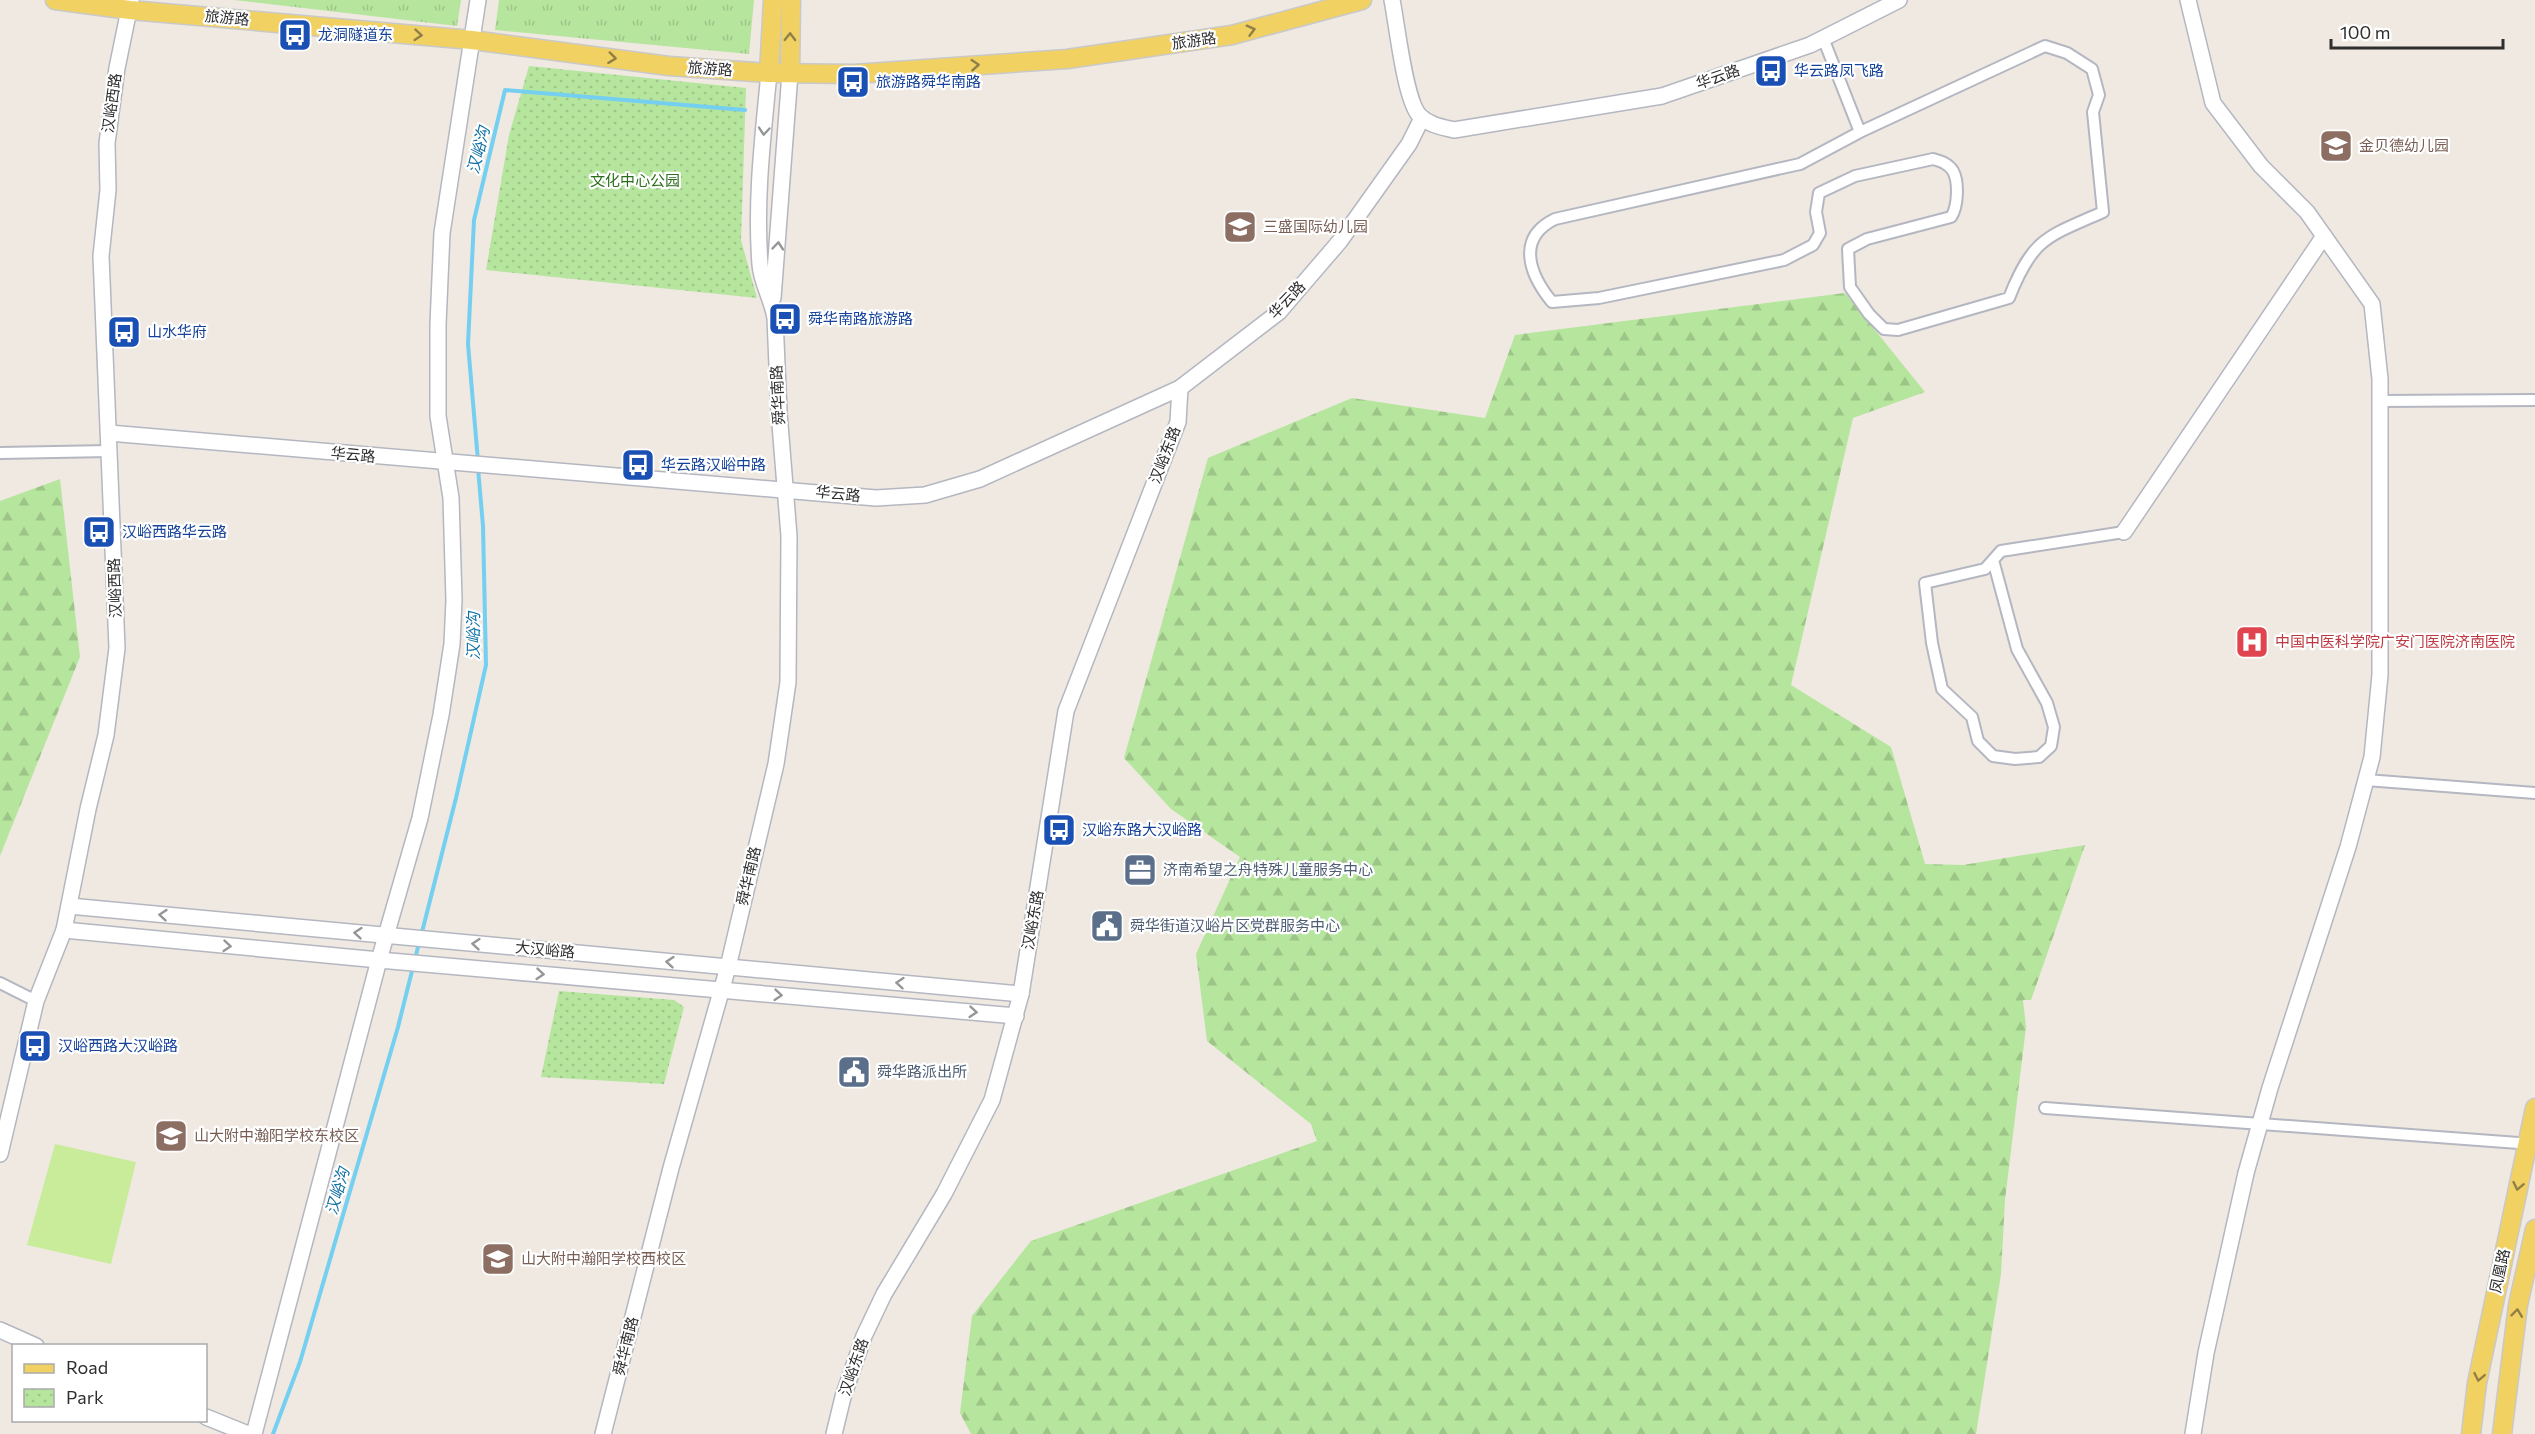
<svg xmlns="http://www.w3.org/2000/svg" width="2535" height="1434" viewBox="0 0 2535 1434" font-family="Commissioner,'Noto Sans SC',sans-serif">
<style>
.grass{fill:url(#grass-tufts)}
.forest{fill:url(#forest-firs)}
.park{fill:url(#park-dots)}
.pitch{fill:#c9ec9a}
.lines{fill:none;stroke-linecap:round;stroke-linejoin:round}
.stream{stroke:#75cff0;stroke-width:4}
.street-casing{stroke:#b4b7c1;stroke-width:14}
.secondary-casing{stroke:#b4b7c1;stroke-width:18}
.primary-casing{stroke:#c9c9c9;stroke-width:21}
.street{stroke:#fff;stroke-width:10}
.secondary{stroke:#fff;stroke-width:15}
.primary{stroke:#f2d163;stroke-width:18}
.oneway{stroke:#908048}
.oneway2{stroke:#969696}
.labels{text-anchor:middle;stroke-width:4.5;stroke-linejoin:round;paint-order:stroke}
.street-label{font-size:15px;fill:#2e2e2e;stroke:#fff}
.transit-label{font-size:15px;fill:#164399;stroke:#fff;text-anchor:start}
.education-label{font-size:15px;fill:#785e54;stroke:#fff;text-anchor:start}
.park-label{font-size:15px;fill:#2c6e1b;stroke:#fff}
.health-label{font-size:15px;fill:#be3a42;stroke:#fff;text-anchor:start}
.service-label{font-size:15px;fill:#4e5e75;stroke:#fff;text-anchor:start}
.water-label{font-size:16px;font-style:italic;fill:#0d6fa3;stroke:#fff}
</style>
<defs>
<pattern id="grass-tufts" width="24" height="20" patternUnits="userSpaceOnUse" patternTransform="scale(1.5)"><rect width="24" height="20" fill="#b6e59e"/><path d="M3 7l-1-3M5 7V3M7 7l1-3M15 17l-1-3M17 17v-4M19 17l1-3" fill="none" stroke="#9dc588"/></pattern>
<pattern id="forest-firs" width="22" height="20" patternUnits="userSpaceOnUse" patternTransform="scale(1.5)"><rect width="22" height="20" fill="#b6e59e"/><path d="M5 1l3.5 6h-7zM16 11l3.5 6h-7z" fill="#9dc588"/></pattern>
<pattern id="park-dots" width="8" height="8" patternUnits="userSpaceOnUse" patternTransform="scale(1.5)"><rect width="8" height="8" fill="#b6e59e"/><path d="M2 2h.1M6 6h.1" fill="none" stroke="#9dc588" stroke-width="1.8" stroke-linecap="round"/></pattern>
</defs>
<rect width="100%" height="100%" fill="#efe9e1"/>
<g class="grass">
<path d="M234,0H461L457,26Z"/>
<path d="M499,0H754L749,54L495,30Z"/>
</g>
<g class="forest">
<path d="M1845,293L1925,392L1853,418L1791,685L1891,747L1925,864L1963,865L2085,845L2031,1000H2023L2026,1027L2005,1200L2001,1274L1976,1434H971L960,1413L972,1316L1031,1241L1317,1141L1311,1124L1207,1041L1196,954L1240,857L1171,809L1124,758L1208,458L1352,398L1485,418L1515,335Z"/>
<path d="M60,479L80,657L0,856V501Z"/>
</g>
<g class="park">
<path d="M529,66L746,88L741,240L757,298L486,270L509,135Z"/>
<path d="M559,991L674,1000L684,1007L664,1084L541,1077Z"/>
</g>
<path class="pitch" d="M55,1144L136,1162L111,1264L27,1245Z"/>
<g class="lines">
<g class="stream">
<path d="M478,461L468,344L474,220L505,90L745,110"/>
<path d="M421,936L456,798L486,665L483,526L478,468"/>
<path d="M415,959L419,943"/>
<path d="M273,1434L300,1362L398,1027L413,967"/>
</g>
<defs>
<g id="street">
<path d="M1823,38L1860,132L1800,164L1555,219C1516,238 1529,274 1552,302L1599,298L1784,260L1813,245L1820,233L1816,212L1819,193L1855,176L1933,159C1940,161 1948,163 1953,171C1959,182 1958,207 1951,217L1867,239L1848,249L1850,287L1869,314L1884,329L1898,330L2009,298C2033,237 2047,237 2103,212L2093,112L2099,95L2092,69L2067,53L2045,46L1860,132"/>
<path d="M2380,401L2535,400"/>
<path d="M0,453L110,451"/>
<path d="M1993,560L2017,649L2047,703L2054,727L2051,746L2039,757L2015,759L1993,756L1978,741L1972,717L1942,689L1932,643L1925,583L1985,569L2001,551L2124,532"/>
<path d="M2366,780L2535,793"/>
<path d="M0,983L36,1001"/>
<path d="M2045,1108L2532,1144"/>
</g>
<g id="secondary">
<path d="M1392,0C1397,24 1405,102 1420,116C1429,125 1442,127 1454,130L1662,96L1810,45L1899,0"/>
<path d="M2188,0L2213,103L2261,166L2307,212L2372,304L2380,379V675L2372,757L2348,847L2270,1088L2246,1173L2206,1353L2193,1434"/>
<path d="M773,298L790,73"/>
<path d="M109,433L876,498L925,495L980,479L1180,388L1279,312L1340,241L1409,144L1422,118"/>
<path d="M2124,532L2324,236"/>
<path d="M69,906L1021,994"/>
<path d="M64,930L379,960L1016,1016"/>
<path d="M0,1154L36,1001L64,930L88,809L106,735L117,648L101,256L108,190L107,143L117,68L131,0"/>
<path d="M0,1330L36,1346"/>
<path d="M206,1417L248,1434"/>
<path d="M254,1434L379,960L420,818L441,715L452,644L454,600L451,498L438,416V324L442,233L478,0"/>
<path d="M603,1434L671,1168L728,967L776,764L788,682L789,536L779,412L775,318C772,299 761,282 760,264C755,200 763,136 769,73"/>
<path d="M834,1434L843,1397L864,1336L884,1294L944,1194L992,1100L1021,994L1066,711L1178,422L1180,388"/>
</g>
<g id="primary">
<path d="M55,0L130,10L472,40L669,66L769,73L854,74L1067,59L1232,35L1362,0"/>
<path d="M769,73L773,0"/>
<path d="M790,73L791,0"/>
<path d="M2471,1434L2477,1383L2535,1108"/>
<path d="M2502,1434L2518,1305L2535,1229"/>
</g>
</defs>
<use href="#street" class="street-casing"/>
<use href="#secondary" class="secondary-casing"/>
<use href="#primary" class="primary-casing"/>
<use href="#street" class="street"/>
<use href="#secondary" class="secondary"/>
<use href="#primary" class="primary"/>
</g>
<defs><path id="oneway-chevron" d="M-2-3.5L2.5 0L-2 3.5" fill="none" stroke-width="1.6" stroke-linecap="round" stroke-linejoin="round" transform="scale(1.5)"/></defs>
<g class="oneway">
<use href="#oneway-chevron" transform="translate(1251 30) rotate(-15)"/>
<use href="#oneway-chevron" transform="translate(418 35) rotate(5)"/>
<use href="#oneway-chevron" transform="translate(790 37) rotate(-89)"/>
<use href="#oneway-chevron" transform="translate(612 58) rotate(7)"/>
<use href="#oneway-chevron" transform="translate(975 65) rotate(-4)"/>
<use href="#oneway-chevron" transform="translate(2518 1186) rotate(102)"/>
<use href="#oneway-chevron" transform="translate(2517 1313) rotate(-83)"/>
<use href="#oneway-chevron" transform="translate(2479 1377) rotate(101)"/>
</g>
<g class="oneway2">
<use href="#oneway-chevron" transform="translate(764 131) rotate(95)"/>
<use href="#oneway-chevron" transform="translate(778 246) rotate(-85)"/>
<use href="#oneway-chevron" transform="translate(163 915) rotate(-175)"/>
<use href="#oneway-chevron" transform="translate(358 933) rotate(-175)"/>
<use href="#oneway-chevron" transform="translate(476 944) rotate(-175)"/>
<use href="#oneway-chevron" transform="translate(227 946) rotate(5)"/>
<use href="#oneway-chevron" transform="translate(670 962) rotate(-175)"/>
<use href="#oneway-chevron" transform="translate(540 974) rotate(5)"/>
<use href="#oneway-chevron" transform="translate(900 983) rotate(-175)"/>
<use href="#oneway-chevron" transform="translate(778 995) rotate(5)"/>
<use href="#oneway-chevron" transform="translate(973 1012) rotate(5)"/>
</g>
<defs>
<symbol id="bus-square" viewBox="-11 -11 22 22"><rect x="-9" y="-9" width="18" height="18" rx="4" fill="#1a4fb4" stroke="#fff"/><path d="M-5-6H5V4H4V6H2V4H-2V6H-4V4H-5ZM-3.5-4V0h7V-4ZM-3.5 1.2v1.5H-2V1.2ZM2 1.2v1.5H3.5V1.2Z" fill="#fff"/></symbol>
<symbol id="school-square" viewBox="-11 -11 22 22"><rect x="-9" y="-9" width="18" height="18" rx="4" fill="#8d6e63" stroke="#fff"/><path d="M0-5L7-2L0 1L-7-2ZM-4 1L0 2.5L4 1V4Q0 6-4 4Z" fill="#fff"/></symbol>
<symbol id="hospital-square" viewBox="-11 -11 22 22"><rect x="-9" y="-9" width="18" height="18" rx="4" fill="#e0444e" stroke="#fff"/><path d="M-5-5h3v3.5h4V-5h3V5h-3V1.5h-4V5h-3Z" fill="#fff"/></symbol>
<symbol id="office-square" viewBox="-11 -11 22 22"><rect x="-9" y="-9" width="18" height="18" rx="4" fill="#5c6f8a" stroke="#fff"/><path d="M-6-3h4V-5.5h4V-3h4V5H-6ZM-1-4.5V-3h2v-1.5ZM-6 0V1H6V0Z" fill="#fff"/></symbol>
<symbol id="civic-square" viewBox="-11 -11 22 22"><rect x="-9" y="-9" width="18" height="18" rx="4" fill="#5c6f8a" stroke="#fff"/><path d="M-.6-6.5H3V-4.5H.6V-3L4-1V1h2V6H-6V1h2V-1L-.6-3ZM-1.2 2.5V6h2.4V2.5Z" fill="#fff"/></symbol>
</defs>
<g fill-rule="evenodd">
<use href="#bus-square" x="276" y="16" width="38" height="38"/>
<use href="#bus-square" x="1752" y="52" width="38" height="38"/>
<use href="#bus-square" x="834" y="63" width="38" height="38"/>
<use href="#school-square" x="2317" y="127" width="38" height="38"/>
<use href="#school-square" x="1221" y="208" width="38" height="38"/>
<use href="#bus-square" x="766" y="300" width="38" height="38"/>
<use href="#bus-square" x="105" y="313" width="38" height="38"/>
<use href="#bus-square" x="619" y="446" width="38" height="38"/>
<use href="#bus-square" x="80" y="513" width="38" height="38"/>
<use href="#hospital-square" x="2233" y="623" width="38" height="38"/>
<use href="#bus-square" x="1040" y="811" width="38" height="38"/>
<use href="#office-square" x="1121" y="851" width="38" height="38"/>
<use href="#civic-square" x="1088" y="907" width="38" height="38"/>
<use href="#bus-square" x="16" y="1027" width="38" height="38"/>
<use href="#civic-square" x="835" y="1053" width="38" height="38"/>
<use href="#school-square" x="152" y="1117" width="38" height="38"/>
<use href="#school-square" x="479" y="1240" width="38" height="38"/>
</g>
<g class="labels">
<g class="street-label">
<text transform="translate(227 18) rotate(5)" y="5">旅游路</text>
<text transform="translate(1194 41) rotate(-8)" y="5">旅游路</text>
<text transform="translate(710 69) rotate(4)" y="5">旅游路</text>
<text transform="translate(1718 77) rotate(-19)" y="5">华云路</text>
<text transform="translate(112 103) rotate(-82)" y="5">汉峪西路</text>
<text transform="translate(1287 300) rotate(-46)" y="5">华云路</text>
<text transform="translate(778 395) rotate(-93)" y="5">舜华南路</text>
<text transform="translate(353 455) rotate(5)" y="5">华云路</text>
<text transform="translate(1165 455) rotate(-69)" y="5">汉峪东路</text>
<text transform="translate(838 494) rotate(6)" y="5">华云路</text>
<text transform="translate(115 588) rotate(-92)" y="5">汉峪西路</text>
<text transform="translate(749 876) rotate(-77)" y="5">舜华南路</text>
<text transform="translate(1033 920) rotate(-80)" y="5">汉峪东路</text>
<text transform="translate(545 950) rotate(5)" y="5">大汉峪路</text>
<text transform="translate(2500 1271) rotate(-78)" y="5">凤凰路</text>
<text transform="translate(626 1346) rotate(-76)" y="5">舜华南路</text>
<text transform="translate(854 1367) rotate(-71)" y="5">汉峪东路</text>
</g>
<g class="transit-label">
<text x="318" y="40">龙洞隧道东</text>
<text x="1794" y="76">华云路凤飞路</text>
<text x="876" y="87">旅游路舜华南路</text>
<text x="808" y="324">舜华南路旅游路</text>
<text x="147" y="337">山水华府</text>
<text x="661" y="470">华云路汉峪中路</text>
<text x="122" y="537">汉峪西路华云路</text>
<text x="1082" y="835">汉峪东路大汉峪路</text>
<text x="58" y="1051">汉峪西路大汉峪路</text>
</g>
<g class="education-label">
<text x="2359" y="151">金贝德幼儿园</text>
<text x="1263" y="232">三盛国际幼儿园</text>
<text x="194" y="1141">山大附中瀚阳学校东校区</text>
<text x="521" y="1264">山大附中瀚阳学校西校区</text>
</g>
<g class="park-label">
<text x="635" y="186">文化中心公园</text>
</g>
<g class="health-label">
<text x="2275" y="647">中国中医科学院广安门医院济南医院</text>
</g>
<g class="service-label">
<text x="1163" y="875">济南希望之舟特殊儿童服务中心</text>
<text x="1130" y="931">舜华街道汉峪片区党群服务中心</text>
<text x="877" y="1077">舜华路派出所</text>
</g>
<g class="water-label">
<text transform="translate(478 150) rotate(-76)" y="6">汉峪沟</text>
<text transform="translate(473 636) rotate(-90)" y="6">汉峪沟</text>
<text transform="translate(337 1191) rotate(-74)" y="6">汉峪沟</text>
</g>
</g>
<rect x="12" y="1344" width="195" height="78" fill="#ffffff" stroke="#ababab" stroke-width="1.5"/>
<rect x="24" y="1364" width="30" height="9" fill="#f2d163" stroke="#ababab" stroke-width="1.5"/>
<text x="66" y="1374" font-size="18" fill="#2e2e2e">Road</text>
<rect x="24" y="1389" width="30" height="18" fill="url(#park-dots)" stroke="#ababab" stroke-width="1.5"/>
<text x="66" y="1404" font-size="18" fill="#2e2e2e">Park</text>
<path d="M2331 39v9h172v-9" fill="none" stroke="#2e2e2e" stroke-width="3"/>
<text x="2340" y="39" font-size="18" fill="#2e2e2e" stroke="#ffffff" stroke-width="4.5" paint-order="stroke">100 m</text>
</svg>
